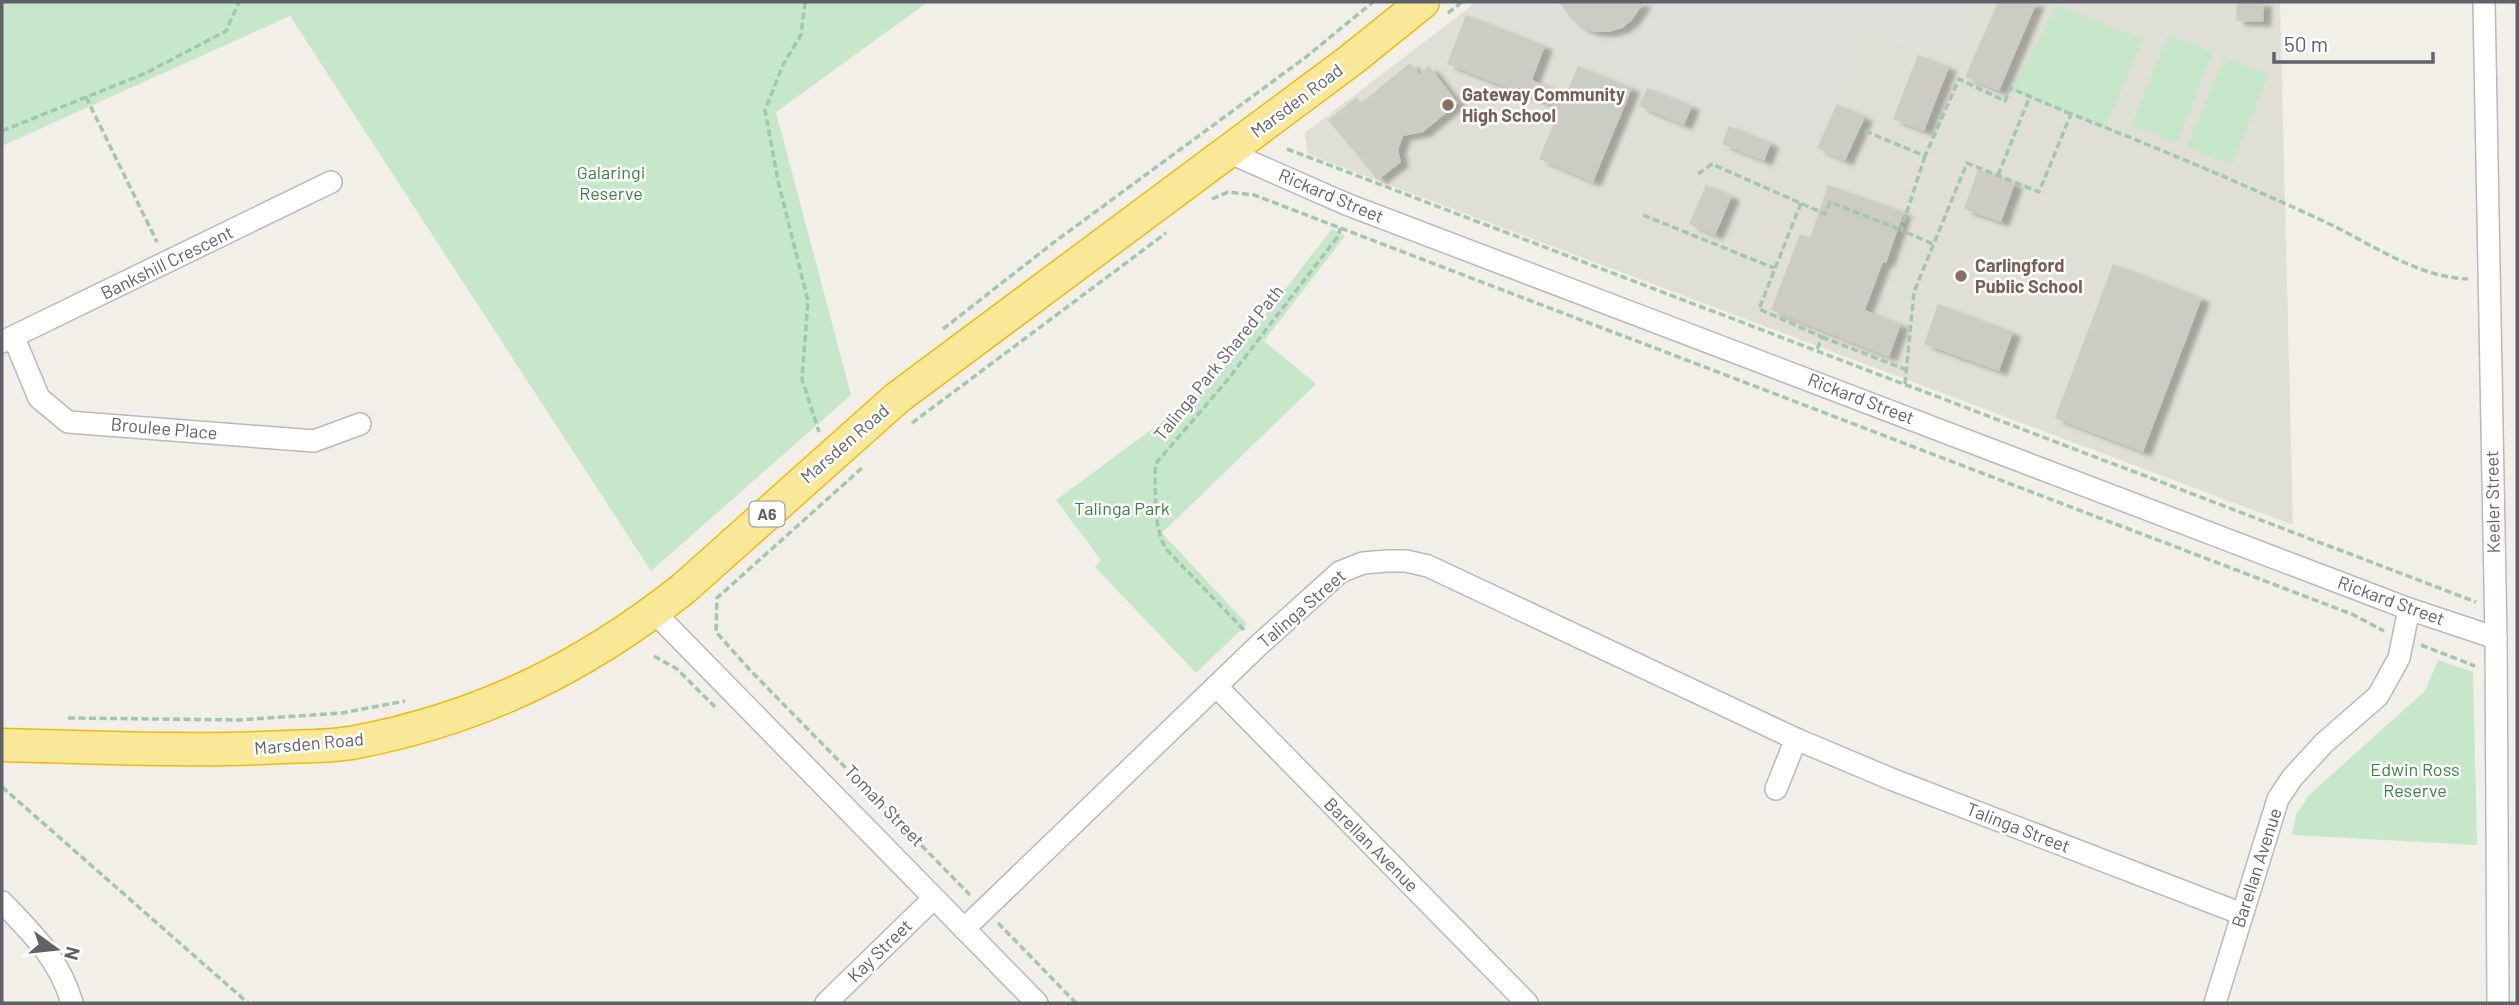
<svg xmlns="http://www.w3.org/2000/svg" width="2519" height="1005" viewBox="0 0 2519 1005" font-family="Barlow,sans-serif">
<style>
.industrial{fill:#e0deda}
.education{fill:#e0dfd6}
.green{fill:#c6e7c9}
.building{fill:#cccbc4;filter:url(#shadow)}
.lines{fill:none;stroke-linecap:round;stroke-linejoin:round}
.minor-casing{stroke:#b8b9be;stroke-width:24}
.highway-casing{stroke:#efbb09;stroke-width:35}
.path{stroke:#a0c7af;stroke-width:3.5;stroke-dasharray:7 3.5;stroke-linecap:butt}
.minor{stroke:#fff;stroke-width:21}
.highway{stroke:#f9e897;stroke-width:32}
.education-dot{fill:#8d6e63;stroke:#fff;stroke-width:2.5}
.labels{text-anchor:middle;stroke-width:5;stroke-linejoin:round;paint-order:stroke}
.shield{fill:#fff;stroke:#8f9195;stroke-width:2}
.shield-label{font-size:16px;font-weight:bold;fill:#5f6268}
.education-label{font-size:18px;font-weight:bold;fill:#785e54;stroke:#fff;text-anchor:start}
.street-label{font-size:18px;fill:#5f6268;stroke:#fff}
.park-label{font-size:18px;fill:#398542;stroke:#fff}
</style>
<defs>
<filter id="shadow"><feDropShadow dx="8" dy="4.5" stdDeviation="2" flood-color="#0004"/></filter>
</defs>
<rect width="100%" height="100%" fill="#f1efe8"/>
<path class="industrial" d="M1475,2H1973L1948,61L1862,27L1808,155L1466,10Z"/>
<path class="education" d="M1973,2H2280L2293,525L1315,157L1308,153L1306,147L1305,133L1466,10L1808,154L1862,27L1948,61Z"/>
<g class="green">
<path d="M2,2H928L776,112L851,395L651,571L290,16L2,146Z"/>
<path d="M2056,5L2143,39L2106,127L2012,91Z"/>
<path d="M2168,34L2213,52L2177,143L2132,125Z"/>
<path d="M2224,57L2268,75L2232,166L2187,147Z"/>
<path d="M1332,229L1345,236L1264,341L1316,384L1162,533L1247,624L1196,673L1095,567L1101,560L1056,500L1209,387Z"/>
<path d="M2438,660L2473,672L2477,845L2292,835L2296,815L2309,795L2425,691Z"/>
</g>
<g class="building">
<path d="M1559,2H1644L1632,20L1622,28L1609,32H1595L1582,28L1572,20Z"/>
<path d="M1998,2H2037L1999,91L1965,77Z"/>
<path d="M2237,2H2264L2263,22L2236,21Z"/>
<path d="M1466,15L1545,46L1532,80L1566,94L1578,66L1632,88L1593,182L1539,159L1560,108L1447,64Z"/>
<path d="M1918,55L1949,67L1924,131L1893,119Z"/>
<path d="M1410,63L1419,74L1429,66L1458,103L1423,132L1403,136L1398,150L1401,162L1378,180L1328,120L1357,97L1361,103Z"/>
<path d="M1647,88L1692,106L1684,125L1639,106Z"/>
<path d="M1837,104L1865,117L1845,161L1817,148Z"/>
<path d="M1729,126L1771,143L1764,161L1722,144Z"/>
<path d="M1978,169L2015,183L2001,222L1964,209Z"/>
<path d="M1706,185L1732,196L1715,235L1689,224Z"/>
<path d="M1828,185L1904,212L1886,263L1883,262L1865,310L1901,324L1889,357L1771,310L1800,234L1810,238Z"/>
<path d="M2113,264L2202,298L2143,452L2055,418Z"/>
<path d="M1938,304L2013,332L1999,371L1924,344Z"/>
</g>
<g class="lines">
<defs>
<g id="minor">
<path d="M2484,2L2496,638L2498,1003"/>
<path d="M1228,152L1346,204L2409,609L2496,638"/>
<path d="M14,338L39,398L68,422L314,441L360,424"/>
<path d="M2,342L331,182"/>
<path d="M654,612L1037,1003"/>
<path d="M1216,686L1527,1003"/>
<path d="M1776,789L1796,739"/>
<path d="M2,902C32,933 60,960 72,1003"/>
<path d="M964,929L1260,644L1340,572L1363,563L1387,561H1406L1428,566L1796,739L1891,779L2242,914"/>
<path d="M826,1003L933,899"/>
<path d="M2215,1003L2278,799L2292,778L2324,743L2378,696L2399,658L2409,609"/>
</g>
<path id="highway" d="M2,745C95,747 189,752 282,747C306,746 332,747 356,742C481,718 583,668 683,589L897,398L1351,60L1423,2"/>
</defs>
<use href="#minor" class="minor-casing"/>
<use href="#highway" class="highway-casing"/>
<g class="path">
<path d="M805,2L801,35L783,65L765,110L778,181L808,301L802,379L819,432"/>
<path d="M1448,13L1462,2"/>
<path d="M86,97L157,242"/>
<path d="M2,131L146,73L226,31L239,2"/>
<path d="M1865,131L1925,156L1959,79L2005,101L2010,88L2071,114"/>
<path d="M1287,149L2476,602"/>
<path d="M1925,156L1901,230L1933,244"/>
<path d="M1698,174L1712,164L1825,214L1830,202L1901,230"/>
<path d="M1998,175L2030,96"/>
<path d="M1212,199L1228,192L1254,195L2354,615L2384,631"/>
<path d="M1801,203L1759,309L1822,337L1817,350"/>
<path d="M1643,215L1774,268"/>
<path d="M943,329L1053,243L1306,57L1373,2"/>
<path d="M1822,337L1907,370"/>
<path d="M1905,384L1914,292L1967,163L2039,192L2071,114C2155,147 2239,182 2321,220C2368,241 2414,277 2468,279"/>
<path d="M912,423L1166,233"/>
<path d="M862,468L717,598L716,632L749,669L970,895"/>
<path d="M1244,630L1166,549C1153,526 1156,497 1155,471L1157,462L1225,383L1339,235L1340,228"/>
<path d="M2421,645L2475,666"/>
<path d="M654,656L677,669L715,707"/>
<path d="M68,718L238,720L342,713L405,701"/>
<path d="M2,787L248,1003"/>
<path d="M998,923L1076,1003"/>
</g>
<use href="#minor" class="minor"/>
<use href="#highway" class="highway"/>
</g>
<g class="education-dot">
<circle cx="1448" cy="105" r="7"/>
<circle cx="1961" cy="276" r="7"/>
</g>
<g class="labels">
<rect class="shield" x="749.5" y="501.5" width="35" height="25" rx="5"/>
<g class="shield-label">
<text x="767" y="520">A6</text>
</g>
<g class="education-label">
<text x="1462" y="101">Gateway Community<tspan x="1462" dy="21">High School</tspan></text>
<text x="1975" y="272">Carlingford<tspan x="1975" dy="21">Public School</tspan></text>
</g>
<g class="street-label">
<text transform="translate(1297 101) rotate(-37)" y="6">Marsden Road</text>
<text transform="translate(1331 196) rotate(23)" y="6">Rickard Street</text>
<text transform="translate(167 263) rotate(-26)" y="6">Bankshill Crescent</text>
<text transform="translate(1219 363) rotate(-51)" y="6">Talinga Park Shared Path</text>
<text transform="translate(1861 399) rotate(21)" y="6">Rickard Street</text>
<text transform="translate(164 429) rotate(5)" y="6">Broulee Place</text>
<text transform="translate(845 444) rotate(-41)" y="6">Marsden Road</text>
<text transform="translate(2493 502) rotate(-91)" y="6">Keeler Street</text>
<text transform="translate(2391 601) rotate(20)" y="6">Rickard Street</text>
<text transform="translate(1302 609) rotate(-41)" y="6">Talinga Street</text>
<text transform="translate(309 744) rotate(-5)" y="6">Marsden Road</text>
<text transform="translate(884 806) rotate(46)" y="6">Tomah Street</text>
<text transform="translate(2018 828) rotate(21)" y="6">Talinga Street</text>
<text transform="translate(1371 845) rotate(45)" y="6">Barellan Avenue</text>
<text transform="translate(2257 868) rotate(-72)" y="6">Barellan Avenue</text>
<text transform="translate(880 951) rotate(-44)" y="6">Kay Street</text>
</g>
<g class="park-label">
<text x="611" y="179">Galaringi<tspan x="611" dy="21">Reserve</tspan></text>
<text x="1122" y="515">Talinga Park</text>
<text x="2415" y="776">Edwin Ross<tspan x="2415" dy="21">Reserve</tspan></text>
</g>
</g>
<rect width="2519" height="1005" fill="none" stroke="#5f6268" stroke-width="7"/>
<g transform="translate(56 949) rotate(105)" stroke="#ffffff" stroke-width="5" paint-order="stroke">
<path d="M0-5L12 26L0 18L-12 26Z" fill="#5f6268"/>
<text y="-10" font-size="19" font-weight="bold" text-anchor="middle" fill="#5f6268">N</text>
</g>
<path d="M2274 52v10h159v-10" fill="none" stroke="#5f6268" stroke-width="3.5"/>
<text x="2284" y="52" font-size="21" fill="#5f6268" stroke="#ffffff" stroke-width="5" paint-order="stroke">50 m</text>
</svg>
